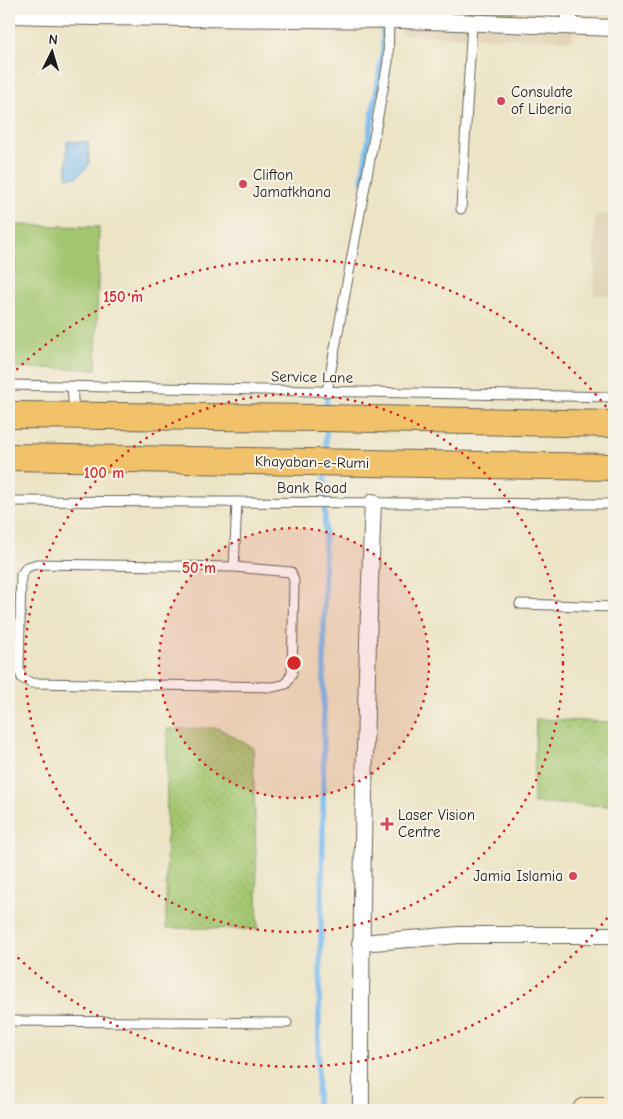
<svg xmlns="http://www.w3.org/2000/svg" width="623" height="1119" viewBox="0 0 623 1119" font-family="'Comic Neue',sans-serif">
<style>
.built{fill:#dfd2b4}
.grass{fill:#a3c66f;stroke:#607146}
.park{fill:url(#park-dots);stroke:#607146}
.water{fill:url(#water-ripples);stroke:#4c6c86}
.lines{fill:none;stroke-linecap:round;stroke-linejoin:round}
.stream{stroke:#7dbcf1;stroke-width:5.5}
.lane-casing{stroke:#656257;stroke-width:11}
.street-casing{stroke:#656257;stroke-width:18}
.secondary-casing{stroke:#656257;stroke-width:26}
.primary-casing{stroke:#656257;stroke-width:28}
.lane{stroke:#fff;stroke-width:9}
.street{stroke:#fff;stroke-width:16}
.secondary{stroke:#fae7c3;stroke-width:24}
.primary{stroke:#f2c26a;stroke-width:26}
.ring{fill:none;stroke:#d62828;stroke-width:2.5;stroke-dasharray:2.5 5}
.poi-dot{fill:#d1495b;stroke:#f7f3e8;stroke-width:2}
.labels{text-anchor:middle;stroke-width:4;stroke-linejoin:round;paint-order:stroke}
.poi-label{font-size:15px;fill:#1c1c1c;stroke:#f7f3e8;text-anchor:start}
.street-label{font-size:15px;fill:#1c1c1c;stroke:#f7f3e8}
.centre{fill:#d62828;stroke:#f7f3e8;stroke-width:2.5}
.ring-label{font-size:15px;text-anchor:middle;font-weight:bold;fill:#d62828;stroke:#f7f3e8;stroke-width:4;stroke-linejoin:round;paint-order:stroke}
</style>
<defs>
<pattern id="park-dots" width="8" height="8" patternUnits="userSpaceOnUse" patternTransform="scale(1.25)"><rect width="8" height="8" fill="#a3c66f"/><path d="M2 2h.1M6 6h.1" fill="none" stroke="#8caa60" stroke-width="1.8" stroke-linecap="round"/></pattern>
<pattern id="water-ripples" width="26" height="14" patternUnits="userSpaceOnUse" patternTransform="scale(1.25)"><rect width="26" height="14" fill="#7dbcf1"/><path d="M2 4q2-2 4 0t4 0M15 11q2-2 4 0t4 0" fill="none" stroke="#6ba1ce"/></pattern>
</defs>
<rect width="100%" height="100%" fill="#f7f3e8"/>
<filter id="ink" filterUnits="userSpaceOnUse"><feTurbulence type="fractalNoise" baseFrequency=".02" numOctaves="2"/><feDisplacementMap in="SourceGraphic" scale="10" xChannelSelector="R" yChannelSelector="G"/><feConvolveMatrix kernelMatrix="1 2 1 2 8 2 1 2 1" color-interpolation-filters="sRGB"/></filter>
<filter id="wash" filterUnits="userSpaceOnUse"><feTurbulence type="fractalNoise" baseFrequency=".0096" numOctaves="4" result="noise"/><feDisplacementMap in="SourceGraphic" scale="20" xChannelSelector="R" yChannelSelector="G"/><feGaussianBlur stdDeviation="1.12" result="paint"/><feColorMatrix in="noise" values="0 0 0 0 0 0 0 0 0 0 0 0 0 0 0 0 0 1.4 0 .05"/><feComposite in="paint" operator="in"/></filter>
<g filter="url(#wash)">
<rect width="100%" height="100%" fill="#ece4c5"/>
<g class="built">
<path d="M400,9H570L573,40L402,35Z"/>
<path d="M595,214H614V295H594Z"/>
</g>
<g class="grass">
<path d="M400,9H519L515,13Z"/>
<path d="M15,225L99,227L96,369L13,368Z"/>
</g>
<g class="park">
<path d="M536,719L614,722V806L533,803Z"/>
<path d="M218,728L253,748L258,929L166,928L167,729Z"/>
</g>
<path class="water" d="M67,141L88,142L89,165L77,177L67,178Z"/>
<g class="lines">
<g class="stream">
<path d="M362,181L383,50V9"/>
<path d="M326,411L327,390"/>
<path d="M326,456V425"/>
<path d="M317,1110L323,840L325,470"/>
</g>
</g>
</g>
<g filter="url(#ink)">
<g class="lines">
<defs>
<g id="lane">
<path d="M461,209L472,22"/>
<path d="M9,385L614,397"/>
<path d="M72,386L74,413"/>
<path d="M327,391L388,62L389,20"/>
<path d="M9,501L614,504"/>
<path d="M234,567L37,564L27,567L21,575L19,670L22,678L31,683L274,687L286,684L292,673L294,581L291,572L234,567L237,502"/>
<path d="M520,604L614,607"/>
<path d="M9,1021L287,1023"/>
</g>
<g id="street">
<path d="M568,9L570,26"/>
<path d="M9,15L92,17L402,20L614,28"/>
<path d="M360,943L459,935H614"/>
<path d="M361,1110C360,908 365,705 373,502"/>
</g>
<path id="secondary" d="M585,1110H614"/>
<g id="primary">
<path d="M9,415L325,418L614,424"/>
<path d="M9,457L614,467"/>
</g>
</defs>
<use href="#lane" class="lane-casing"/>
<use href="#street" class="street-casing"/>
<use href="#secondary" class="secondary-casing"/>
<use href="#primary" class="primary-casing"/>
<use href="#lane" class="lane"/>
<use href="#street" class="street"/>
<use href="#secondary" class="secondary"/>
<use href="#primary" class="primary"/>
</g>
</g>
<circle cx="294" cy="663" r="135" fill="#d62828" fill-opacity=".12"/>
<g class="ring">
<circle cx="294" cy="663" r="135"/>
<circle cx="294" cy="663" r="269"/>
<path d="M612 912A404 404 0 0 1 11 951M11 375A404 404 0 0 1 612 414"/>
</g>
<g class="poi-dot">
<circle cx="501" cy="101" r="5"/>
<circle cx="243" cy="184" r="5"/>
<path d="M384.5 816.5h5v5h5v5h-5v5h-5v-5h-5v-5h5z"/>
<circle cx="573" cy="876" r="5"/>
</g>
<g class="labels">
<g class="poi-label">
<text x="511" y="97">Consulate<tspan x="511" dy="17">of Liberia</tspan></text>
<text x="253" y="180">Clifton<tspan x="253" dy="17">Jamatkhana</tspan></text>
<text x="398" y="820">Laser Vision<tspan x="398" dy="17">Centre</tspan></text>
<text x="563" y="881" text-anchor="end">Jamia Islamia</text>
</g>
<g class="street-label">
<text transform="translate(312 377) rotate(1)" y="5">Service Lane</text>
<text transform="translate(312 462) rotate(1)" y="5">Khayaban-e-Rumi</text>
<text x="312" y="493">Bank Road</text>
</g>
</g>
<circle cx="294" cy="663" r="8" class="centre"/>
<g class="ring-label">
<text x="123" y="302">150 m</text>
<text x="104" y="478">100 m</text>
<text x="199" y="573">50 m</text>
</g>
<rect width="623" height="1119" fill="none" stroke="#f7f3e8" stroke-width="30"/>
<g transform="translate(52 52) rotate(5)" stroke="#f7f3e8" stroke-width="4" paint-order="stroke">
<path d="M0-4L9 19L0 12L-9 19Z" fill="#1c1c1c"/>
<text y="-8" font-size="14" font-weight="bold" text-anchor="middle" fill="#1c1c1c">N</text>
</g>
</svg>
